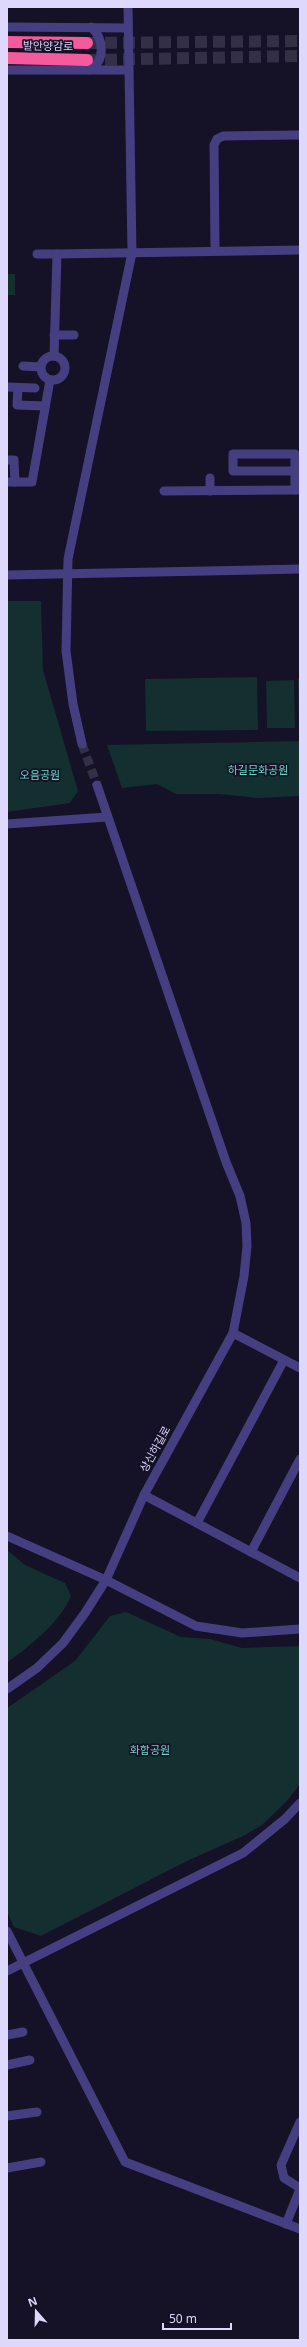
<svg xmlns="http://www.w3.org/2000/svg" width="307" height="2347" viewBox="0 0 307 2347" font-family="'Noto Sans','Noto Sans KR',sans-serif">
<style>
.green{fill:#142f2f}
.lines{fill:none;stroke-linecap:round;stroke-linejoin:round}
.minor-tunnel{stroke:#332f46;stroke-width:9;stroke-dasharray:9 4.5;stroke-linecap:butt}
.highway-tunnel{stroke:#332f46;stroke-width:12;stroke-dasharray:12 6;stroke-linecap:butt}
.minor{stroke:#453f82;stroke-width:9}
.highway{stroke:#f55a9c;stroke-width:12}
.labels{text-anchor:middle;stroke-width:3.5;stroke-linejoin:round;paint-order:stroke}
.street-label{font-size:11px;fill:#ded8fd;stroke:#151126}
.park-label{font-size:11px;fill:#67d9c3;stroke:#151126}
</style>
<rect width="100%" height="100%" fill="#151126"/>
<g class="green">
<rect x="7" y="274" width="8" height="21"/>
<path d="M7,601H41L43,670L78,791L70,803L7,812Z"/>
<path d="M257,677L258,730L146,731L145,679Z"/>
<path d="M298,679H300V730H299Z"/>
<path d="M294,680L295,728H267L266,681Z"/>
<path d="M300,741V796L258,798L218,794H176L157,784L122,788L107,745Z"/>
<path d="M7,1550L25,1565L65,1583L71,1596C59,1624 30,1645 7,1663Z"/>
<path d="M126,1612L181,1637L210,1639L242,1648L300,1646V1784L287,1801L262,1825L245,1835L185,1862L41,1936L14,1927L7,1912V1708L75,1661L110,1616Z"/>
</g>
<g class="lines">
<path class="minor-tunnel" d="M82,744L97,785"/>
<g class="highway-tunnel">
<path d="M87,43L300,41"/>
<path d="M87,60L300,56"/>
</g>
<g class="minor">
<path d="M7,27L128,28"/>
<path d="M7,70H128"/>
<path d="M89,70C106,62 104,38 91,27"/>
<path d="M215,250L214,145L217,139L223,136L300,135"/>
<path d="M37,254H57"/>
<path d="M54,335H74"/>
<circle cx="53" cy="368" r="12"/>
<path d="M54,356L57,254L300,250"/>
<path d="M23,366L40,367"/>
<path d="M7,387L35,388"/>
<path d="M18,388L17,405L45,406"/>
<path d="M7,460H14L15,482"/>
<path d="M210,478V491"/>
<path d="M7,482H32L50,380"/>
<path d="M295,490V454H233V471H295"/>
<path d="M164,491L300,490"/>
<path d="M7,575L300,569"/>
<path d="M82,744L73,704L66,651L68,559L132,253L128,7"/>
<path d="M7,824L107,817"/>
<path d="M233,1333L300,1368"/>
<path d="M144,1495L300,1578"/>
<path d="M197,1523L284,1360"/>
<path d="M7,1536L106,1580L196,1626L242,1633L300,1629"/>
<path d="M251,1552L300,1459"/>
<path d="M7,1689L37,1668L63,1643L85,1613L106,1580L144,1495L233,1333L244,1276L247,1246L246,1223L240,1196L226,1162L97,785"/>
<path d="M7,1931L125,2162L300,2229"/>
<path d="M7,1971L243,1853L285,1819L300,1803"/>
<path d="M7,2035L23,2032"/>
<path d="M7,2065L30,2060"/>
<path d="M7,2116L37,2112"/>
<path d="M300,2122L281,2165L284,2178L300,2188"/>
<path d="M7,2168L41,2162"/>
<path d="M286,2224L300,2189"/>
</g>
<g class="highway">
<path d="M7,42L87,43"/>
<path d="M7,58L87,60"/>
</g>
</g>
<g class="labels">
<g class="street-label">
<text transform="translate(48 46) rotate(1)" y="4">발안양감로</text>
<text transform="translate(155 1449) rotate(-61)" y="4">상신하길로</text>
</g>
<g class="park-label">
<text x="258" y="774">하길문화공원</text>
<text x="40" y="779">오음공원</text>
<text x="150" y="1754">화합공원</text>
</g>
</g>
<rect width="307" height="2347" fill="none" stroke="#ded8fd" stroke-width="16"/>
<g transform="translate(36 2311) rotate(340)" stroke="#151126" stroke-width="3" paint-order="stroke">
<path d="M0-3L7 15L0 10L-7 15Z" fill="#ded8fd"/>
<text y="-6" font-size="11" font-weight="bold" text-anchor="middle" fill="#ded8fd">N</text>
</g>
<path d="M163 2323v6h68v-6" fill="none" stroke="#ded8fd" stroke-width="2"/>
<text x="169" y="2323" font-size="12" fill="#ded8fd" stroke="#151126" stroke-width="3" paint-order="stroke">50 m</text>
</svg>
